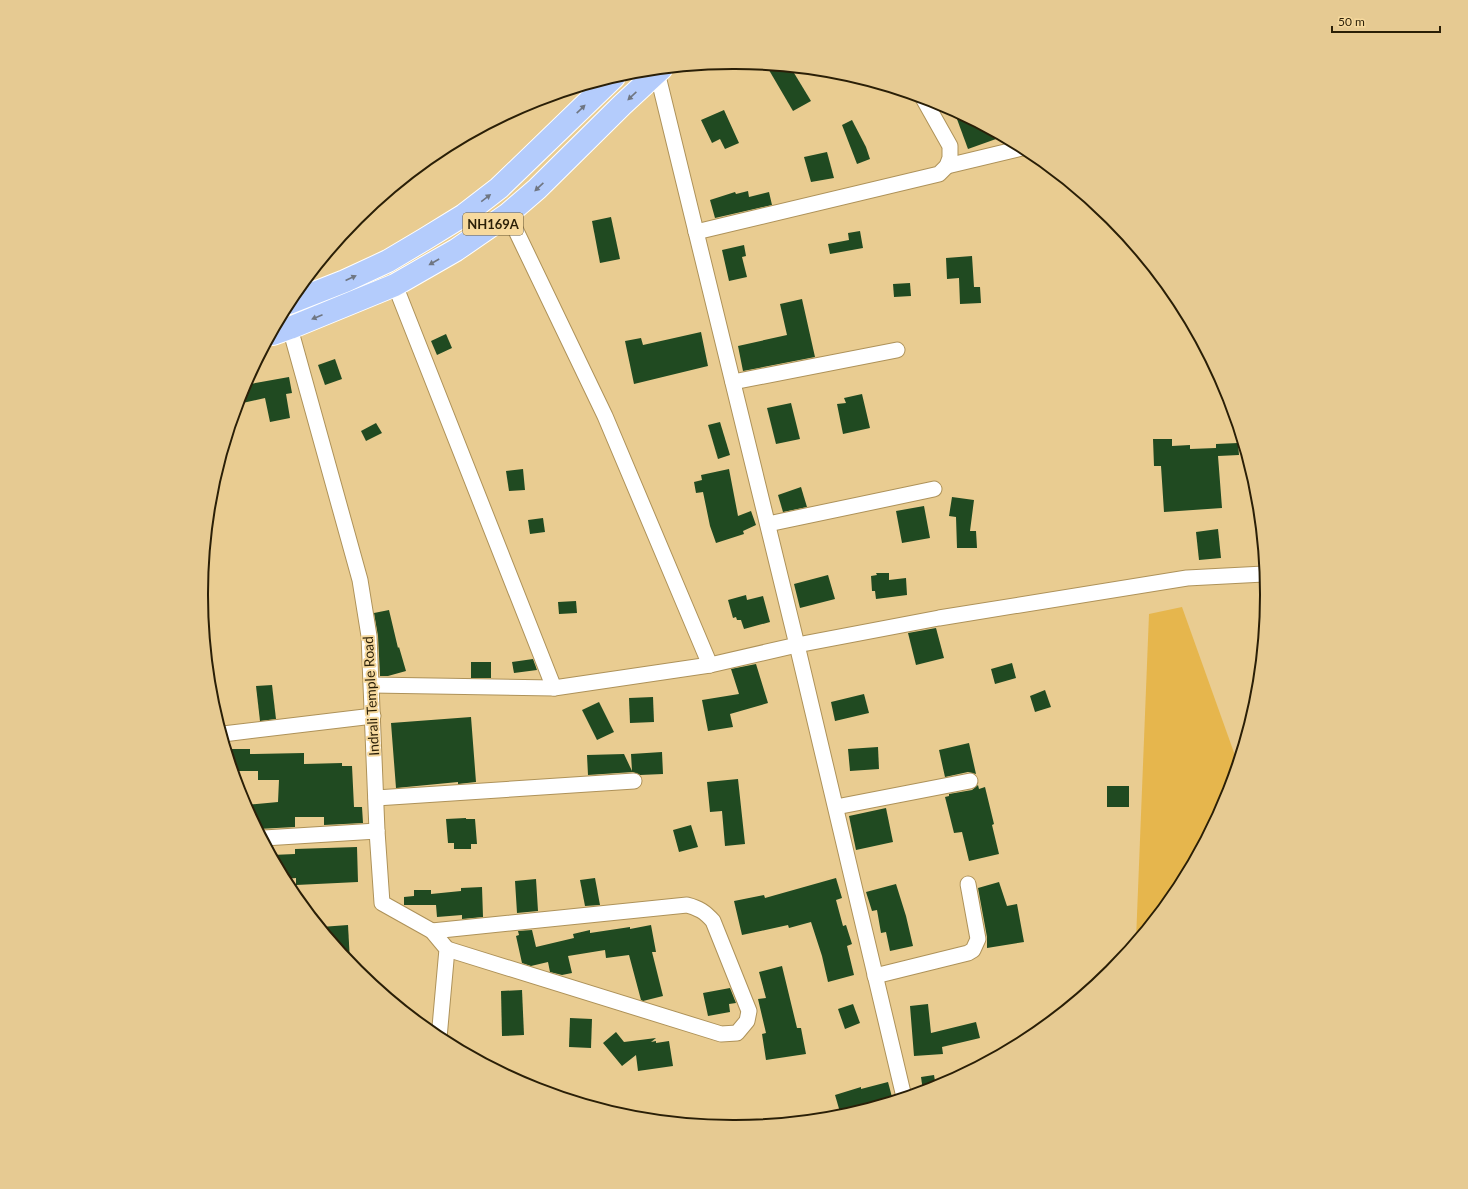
<svg xmlns="http://www.w3.org/2000/svg" width="1468" height="1189" viewBox="0 0 1468 1189" font-family="Lato,sans-serif">
<style>
.green{fill:#e6b64d}
.building{fill:#204a21}
.lines{fill:none;stroke-linecap:round;stroke-linejoin:round}
.minor-casing{stroke:#ae9259;stroke-width:17}
.highway-casing{stroke:#fff;stroke-width:24}
.minor{stroke:#fff;stroke-width:15}
.highway{stroke:#b4ccfc;stroke-width:22}
.oneway{fill:#6f7682}
.labels{text-anchor:middle;stroke-width:4;stroke-linejoin:round;paint-order:stroke}
.shield{fill:#f6d99e;stroke:#675734;stroke-width:1}
.shield-label{font-size:13px;font-weight:bold;fill:#2a1f07}
.street-label{font-size:14px;fill:#2a1f07;stroke:#f6d99e}
.rim{fill:none;stroke:#2a1f07;stroke-width:2}
</style>
<rect width="100%" height="100%" fill="#e9cc91"/>
<path class="green" d="M1182,607L1237,761L1226,798L1177,891L1136,940L1149,614Z"/>
<g class="building">
<path d="M766,65L791,68L811,101L793,111Z"/>
<path d="M724,110L739,143L725,149L720,139L712,143L701,120Z"/>
<path d="M954,111L993,132L996,139L968,149Z"/>
<path d="M852,120L866,147L870,159L857,164L842,125Z"/>
<path d="M827,152L834,178L811,182L804,157Z"/>
<path d="M748,191L749,197L769,192L772,205L715,218L710,200L735,192L736,194Z"/>
<path d="M611,217L620,259L600,263L592,221Z"/>
<path d="M860,231L863,248L830,254L828,244L849,240L848,233Z"/>
<path d="M744,245L746,256L742,257L747,277L729,281L722,250Z"/>
<path d="M972,256L974,287H980L981,303L960,304L959,278L947,279L946,258Z"/>
<path d="M910,283L911,296L894,297L893,284Z"/>
<path d="M802,299L815,357L743,371L738,346L787,335L780,304Z"/>
<path d="M701,332L708,366L634,384L625,341L641,338L643,345Z"/>
<path d="M446,334L452,348L437,355L431,341Z"/>
<path d="M335,359L342,379L325,385L318,365Z"/>
<path d="M289,377L292,393L286,394L290,418L270,422L265,398L238,404L245,385Z"/>
<path d="M862,394L870,428L843,434L837,404L846,403L844,398Z"/>
<path d="M791,403L800,439L776,444L767,408Z"/>
<path d="M720,422L730,455L718,459L708,425Z"/>
<path d="M376,423L382,433L366,441L361,431Z"/>
<path d="M1153,439H1172V446L1190,445V449L1216,448V444L1238,443L1239,455L1218,456L1222,508L1164,512L1161,466H1154Z"/>
<path d="M523,469L525,490L509,491L506,471Z"/>
<path d="M729,469L738,516L751,511L756,525L743,531L744,534L716,543L710,526L703,492L696,493L694,482L702,480L701,475Z"/>
<path d="M801,487L807,507L783,512L778,495Z"/>
<path d="M952,497L974,500L970,531H976L977,548H957L956,517L949,516Z"/>
<path d="M924,506L930,538L902,543L896,511Z"/>
<path d="M543,518L545,532L530,534L528,520Z"/>
<path d="M1218,529L1221,558L1199,560L1196,532Z"/>
<path d="M876,573H889V580L906,578L907,595L876,599L875,591H872L871,576L877,575Z"/>
<path d="M828,575L835,599L800,608L794,584Z"/>
<path d="M746,595L747,600L763,596L770,622L744,629L741,620H737L736,617L733,618L728,600Z"/>
<path d="M576,601L577,613L559,614L558,602Z"/>
<path d="M389,610L398,648L399,647L406,671L388,676H380L378,636L374,613Z"/>
<path d="M936,628L944,658L916,665L908,633Z"/>
<path d="M533,659L537,670L514,673L512,662Z"/>
<rect x="471" y="662" width="20" height="16"/>
<path d="M1012,663L1016,678L995,684L991,669Z"/>
<path d="M756,664L768,703L730,714L733,727L708,731L702,700L739,694L731,669Z"/>
<path d="M272,685L276,719L260,721L256,686Z"/>
<path d="M1045,690L1051,707L1035,712L1030,696Z"/>
<path d="M864,694L869,713L835,721L831,702Z"/>
<path d="M653,697L654,722L630,723L629,698Z"/>
<path d="M599,702L614,732L597,740L582,710Z"/>
<path d="M471,717L476,782L458,784V782L396,788L391,723Z"/>
<path d="M969,743L976,774L968,772L945,777L939,750Z"/>
<path d="M878,747L879,769L850,771L848,749Z"/>
<path d="M227,749H250V754L304,753V764L342,763V766H352L354,807H362L363,823L324,825V817H295V827L258,829L246,805L278,802L279,780H258V771H234Z"/>
<path d="M662,752L663,774L640,775L633,772L588,775L587,755L624,754L632,771L631,754Z"/>
<path d="M738,779L745,844L725,846L722,811L710,812L707,782Z"/>
<path d="M978,785L979,789L985,787L994,824L992,825L999,854L969,861L962,832L954,833L945,797L949,796V794L972,790Z"/>
<rect x="1107" y="786" width="22" height="21"/>
<path d="M886,808L893,842L856,850L849,816Z"/>
<path d="M466,818V819H475L477,844H471V849H454V843H448L446,819Z"/>
<path d="M691,825L698,847L679,852L673,830Z"/>
<path d="M357,847L358,882L296,885V878L285,879L272,855L295,854V849Z"/>
<path d="M595,878L600,905L585,906L580,880Z"/>
<path d="M836,878L842,898L836,900L843,926L846,925L852,944L847,946L854,975L828,982L822,956L811,922L789,928L788,925L742,935L734,901L764,895L765,898Z"/>
<path d="M536,879L538,911L517,913L515,881Z"/>
<path d="M999,882L1007,906L1017,904L1024,942L987,948V937L978,888Z"/>
<path d="M896,884L906,916L913,946L890,951L886,932L881,933L877,910L872,911L866,892Z"/>
<path d="M482,887L483,917L462,919V915L437,917L436,905H404V897L414,896V890H431V894L461,891V888Z"/>
<path d="M348,925L350,962L321,927Z"/>
<path d="M651,925L656,952H652L663,996L643,1001L641,1000L629,955L606,958L605,950L568,956L572,973L562,975L550,972L548,962L531,966L522,963L516,936L519,935L518,931L532,930L536,947L574,938L573,934L590,930V933L630,927V929Z"/>
<path d="M782,966L797,1028H801L806,1054L766,1060L762,1034L766,1033L758,999L766,998L759,972Z"/>
<path d="M730,988L736,1003L729,1004L730,1012L708,1016L703,993Z"/>
<path d="M522,990L524,1035L502,1036L501,991Z"/>
<path d="M853,1004L860,1023L845,1029L838,1009Z"/>
<path d="M928,1004L931,1033L976,1022L980,1038L942,1047L943,1054L914,1056L910,1006Z"/>
<path d="M570,1018L592,1019L591,1048L569,1047Z"/>
<path d="M616,1032L624,1042L656,1038L651,1042L656,1041V1043L669,1041L673,1066L638,1071L636,1055L622,1066L603,1043Z"/>
<path d="M934,1075L936,1087L923,1091L921,1077Z"/>
<path d="M888,1082L892,1097L840,1112L835,1095L861,1087V1089Z"/>
</g>
<g class="lines">
<defs>
<g id="minor">
<path d="M657,72L797,645L904,1097"/>
<path d="M947,166L1022,148"/>
<path d="M508,214L605,416L710,665"/>
<path d="M696,232L939,174L947,166L950,158V146L923,98"/>
<path d="M395,285L554,688"/>
<path d="M290,328L360,580L369,636L377,831L382,903L432,931L447,949L439,1038"/>
<path d="M733,382L897,350"/>
<path d="M768,524L934,489"/>
<path d="M372,685L554,688L710,665L797,645L939,618L1187,578L1264,574"/>
<path d="M223,734L373,716"/>
<path d="M376,798L634,781"/>
<path d="M836,807L970,781"/>
<path d="M264,838L377,831"/>
<path d="M432,931L687,905C699,908 705,912 713,921L749,1011L747,1021L737,1033L721,1034L447,949"/>
<path d="M875,976L968,953L973,950L978,939L968,884"/>
</g>
<g id="highway">
<path d="M289,303L345,281L388,261L425,239L464,215L499,188L614,77"/>
<path d="M273,334L290,328L395,285L456,250L508,214L537,189L622,105L661,69"/>
</g>
</defs>
<use href="#minor" class="minor-casing"/>
<use href="#highway" class="highway-casing"/>
<use href="#minor" class="minor"/>
<use href="#highway" class="highway"/>
</g>
<defs><path id="oneway-solid" d="M-6-.8H1V-3.2L6.5 0L1 3.2V.8H-6Z"/></defs>
<g class="oneway">
<use href="#oneway-solid" transform="translate(632 96) rotate(137)"/>
<use href="#oneway-solid" transform="translate(581 109) rotate(-44)"/>
<use href="#oneway-solid" transform="translate(539 187) rotate(137)"/>
<use href="#oneway-solid" transform="translate(486 198) rotate(-37)"/>
<use href="#oneway-solid" transform="translate(434 262) rotate(150)"/>
<use href="#oneway-solid" transform="translate(351 278) rotate(-25)"/>
<use href="#oneway-solid" transform="translate(317 317) rotate(157)"/>
</g>
<g class="labels">
<rect class="shield" x="463" y="213" width="60" height="22" rx="3"/>
<g class="shield-label">
<text x="493" y="229">NH169A</text>
</g>
<g class="street-label">
<text transform="translate(371 696) rotate(-93)" y="5">Indrali Temple Road</text>
</g>
</g>
<path d="M0 0H1468V1189H0ZM733 69H735A525 525 0 0 1 1260 594V595A525 525 0 0 1 735 1120H733A525 525 0 0 1 208 595V594A525 525 0 0 1 733 69Z" fill="#e6ca92" fill-rule="evenodd"/>
<path class="rim" d="M733 69H735A525 525 0 0 1 1260 594V595A525 525 0 0 1 735 1120H733A525 525 0 0 1 208 595V594A525 525 0 0 1 733 69Z"/>
<path d="M1332 26v6h108v-6" fill="none" stroke="#2a1f07" stroke-width="2"/>
<text x="1338" y="26" font-size="12" fill="#2a1f07" stroke="#f6d99e" stroke-width="3" paint-order="stroke">50 m</text>
</svg>
